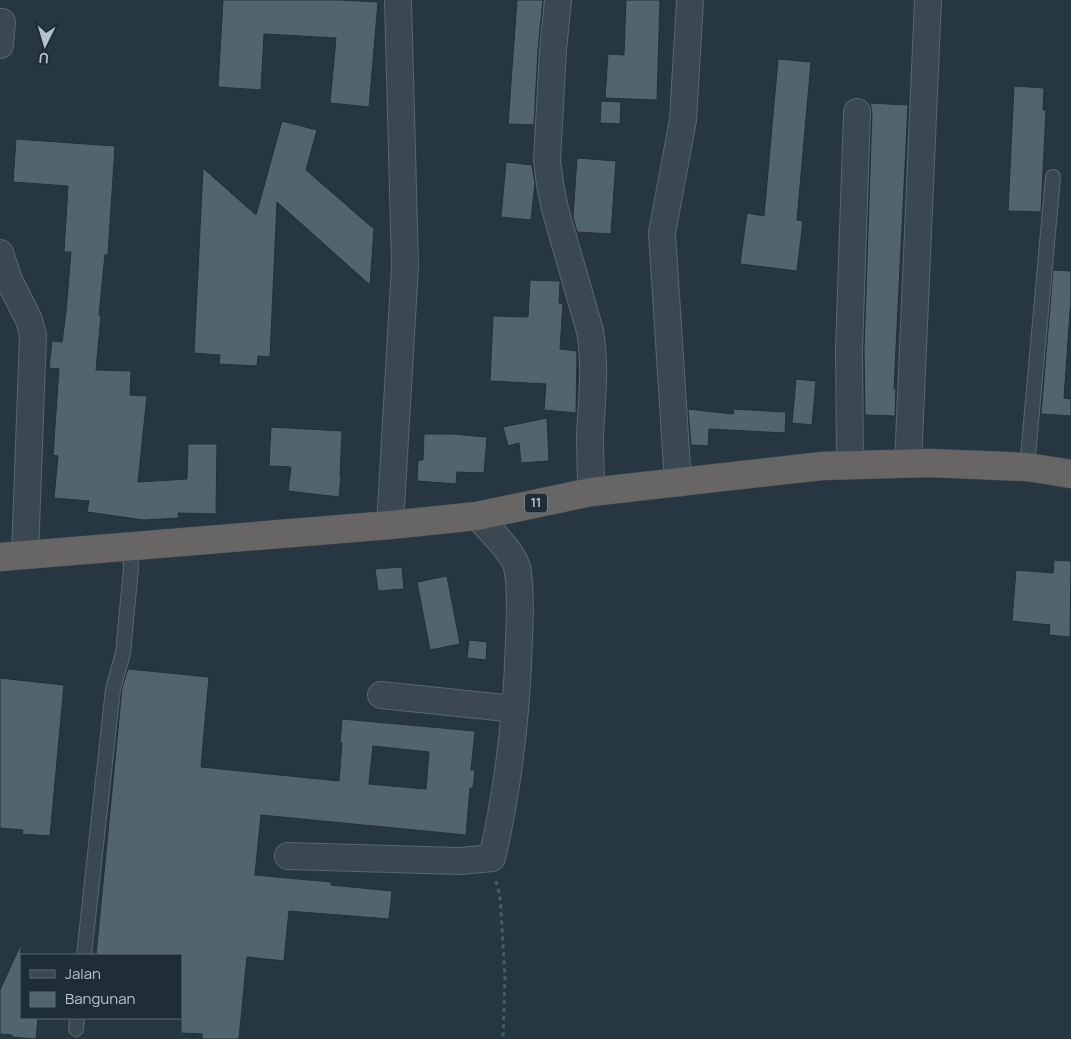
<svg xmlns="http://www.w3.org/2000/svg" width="1071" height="1039" viewBox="0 0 1071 1039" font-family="Manrope,sans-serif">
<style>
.building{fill:#52646e;stroke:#223038;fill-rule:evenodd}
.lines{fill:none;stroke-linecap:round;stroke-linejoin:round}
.service-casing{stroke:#59666e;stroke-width:16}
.minor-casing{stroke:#59666e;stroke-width:28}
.trunk-casing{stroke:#46535b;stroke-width:29}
.path{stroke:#475e5c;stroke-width:3;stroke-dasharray:4 4;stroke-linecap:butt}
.service{stroke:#3b4851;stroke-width:14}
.minor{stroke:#3b4851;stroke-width:26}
.trunk{stroke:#686664;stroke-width:28}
.labels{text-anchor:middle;stroke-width:4;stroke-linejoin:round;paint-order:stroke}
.shield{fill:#1f2e36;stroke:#8a969e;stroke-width:1}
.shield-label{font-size:12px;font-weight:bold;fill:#b8c3cb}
</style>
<rect width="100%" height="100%" fill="#273741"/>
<g class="building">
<path d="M223,0H340L378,2L369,107L330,103L336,38L264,34L261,90L218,87Z"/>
<path d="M517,0H543L538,49L534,125L508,124Z"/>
<path d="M626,0H660L657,100L605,98L608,54L624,55Z"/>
<path d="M778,59L811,62L797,220L803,221L797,271L740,264L747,213L764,216Z"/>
<path d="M1014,86L1044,88L1043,110H1046L1041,212L1008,211Z"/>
<path d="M601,101L621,102L620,124L600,123Z"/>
<path d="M870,103L908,105L894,389H896L895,416L865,415L864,350L872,112Z"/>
<path d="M282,121L317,130L306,170L374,229L370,285L277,202L270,357L258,356L257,366L219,364L220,355L194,353L203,168L256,215Z"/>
<path d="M16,139L115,146L108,255H105L99,315H101L96,370L131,371L130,395L147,396L138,482L187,479L188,444H217L216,514L178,513L179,518L144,520L87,512L89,501L54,498L58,456L53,455L59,369L49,368L52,341L62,342L66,312L71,252H64L68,186L13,182Z"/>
<path d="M577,158L616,161L611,234L577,232L573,217Z"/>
<path d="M506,162L532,165L535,183L531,220L501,217Z"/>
<path d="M1053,270L1071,271V298L1064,398L1071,399V416L1041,414Z"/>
<path d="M530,280L560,281L559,303L563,304L560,349L577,351L576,413L544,410L546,384L490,381L493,316L528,317Z"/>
<path d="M796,379L816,381L812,425L792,423Z"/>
<path d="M688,409L733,414L734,409L786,412L785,433L709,429L708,446L691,445Z"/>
<path d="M547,418L549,461L521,463L519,443L508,446L503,427Z"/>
<path d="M271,427L342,431L340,476H341L339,497L288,491L291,467L269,466Z"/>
<path d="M424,434H452L487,437L484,473L457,472L456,484L417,481L418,460H423Z"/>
<path d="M1054,560L1071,561L1070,637L1049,635L1050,625L1012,621L1016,570L1053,573Z"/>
<path d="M402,567L404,589L378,591L375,569Z"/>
<path d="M447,576L460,644L430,650L417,582Z"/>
<path d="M469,640L487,642L486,660L467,658Z"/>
<path d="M128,669L209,677L201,767L339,781L342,743H340L342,719L475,731L471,770H475L473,788H470L466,835L261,815L255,875L331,882V885L392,891L389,919L289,911L284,961L247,957L239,1039H202V1034L181,1033V955H96L122,688ZM373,746L429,752L426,789L369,784Z"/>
<path d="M0,678L64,685L50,836L22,834L23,830L0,828Z"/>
<path d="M21,944V1018H38L36,1039L12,1037V1035L0,1034V990Z"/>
</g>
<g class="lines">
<defs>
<g id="service">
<path d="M1027,467L1053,177"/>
<path d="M84,955L113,689L123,653L131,568L130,547"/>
<path d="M76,1029L77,1018"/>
</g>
<g id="minor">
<path d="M558,0L553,50L547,160L550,184L555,209L590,331C596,366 592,399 590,434C590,453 591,473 591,492"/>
<path d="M0,45L2,22"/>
<path d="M0,253L9,280L29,320L33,335L25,555"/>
<path d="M908,464L928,0"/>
<path d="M850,465L849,350L857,112"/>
<path d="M678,483L662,233L683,120L690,0"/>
<path d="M390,525L405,266L398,0"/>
<path d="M381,695L515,709"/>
<path d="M288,856L460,861L492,858C508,789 517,710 519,639C520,618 521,586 517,567C513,552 488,528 477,516"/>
</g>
<path id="trunk" d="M0,557L390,525L477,516L591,492L822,466L929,463L1027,467L1071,474"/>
</defs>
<use href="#service" class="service-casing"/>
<use href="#minor" class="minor-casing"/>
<use href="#trunk" class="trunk-casing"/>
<path class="path" d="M496,881L500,896L505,976L503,1039"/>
<use href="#service" class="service"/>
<use href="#minor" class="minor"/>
<use href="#trunk" class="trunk"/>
</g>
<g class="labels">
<rect class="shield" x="525" y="493.5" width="22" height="19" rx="4"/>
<g class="shield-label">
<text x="536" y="507">11</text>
</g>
</g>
<rect x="20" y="954" width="162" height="65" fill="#1f2e36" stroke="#5c6a72"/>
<rect x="30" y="970" width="25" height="8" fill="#3b4851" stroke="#5c6a72"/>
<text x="65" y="979" font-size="15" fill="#b8c3cb">Jalan</text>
<rect x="30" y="992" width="25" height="15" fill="#52646e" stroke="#5c6a72"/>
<text x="65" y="1004" font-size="15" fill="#b8c3cb">Bangunan</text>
<g transform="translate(45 45) rotate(185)" stroke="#1f2e36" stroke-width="4" paint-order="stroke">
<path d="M0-4L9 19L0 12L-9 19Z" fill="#b8c3cb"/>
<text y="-8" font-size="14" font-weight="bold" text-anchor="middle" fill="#b8c3cb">U</text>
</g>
</svg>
